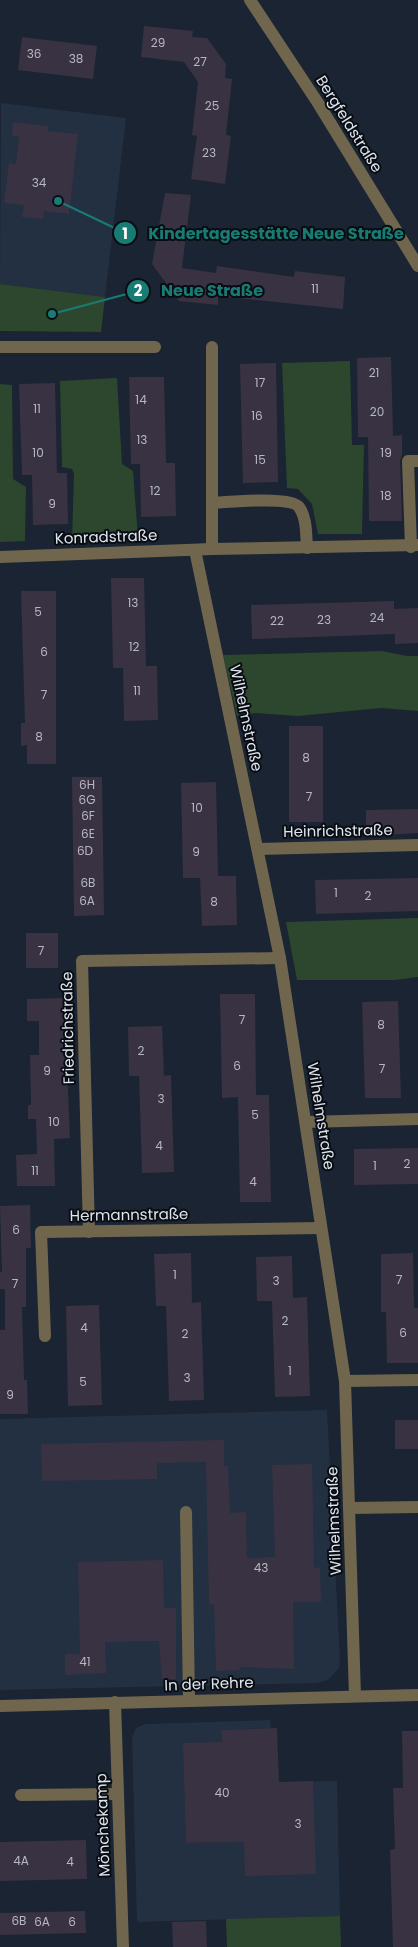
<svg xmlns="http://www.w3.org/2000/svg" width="418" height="1947" viewBox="0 0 418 1947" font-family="Poppins,sans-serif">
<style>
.built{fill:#223042}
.green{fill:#2c472d}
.building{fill:#393242}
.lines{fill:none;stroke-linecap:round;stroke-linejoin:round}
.minor{stroke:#70664d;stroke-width:12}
.labels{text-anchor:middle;stroke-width:4;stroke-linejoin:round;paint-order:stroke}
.number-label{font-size:12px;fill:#b5b8c3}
.street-label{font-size:15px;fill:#dee5ee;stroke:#090d13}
.leader{fill:none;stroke:#197c74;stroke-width:2}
.callout-dot{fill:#197c74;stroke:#090d13;stroke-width:2}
.mark-label{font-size:15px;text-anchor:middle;font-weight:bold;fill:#fff}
.callout-label{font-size:16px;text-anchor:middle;font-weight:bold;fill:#197c74;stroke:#090d13;stroke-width:4;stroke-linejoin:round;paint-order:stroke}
</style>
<rect width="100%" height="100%" fill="#1a2432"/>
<g class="built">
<path d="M1,103L126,118L105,297L0,284Z"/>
<path d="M327,1410L340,1659L339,1668L328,1680L317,1683L0,1690V1419Z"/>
<path d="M270,1720L271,1728L221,1730L222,1742L186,1843L261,1841L259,1783L337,1781L340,1916L137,1922L132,1737L136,1728L145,1724Z"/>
</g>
<g class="green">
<path d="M0,284L105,297L101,332L0,331Z"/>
<path d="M350,361L352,445H364L362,534H318L312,504L298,489L287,488L282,363Z"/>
<path d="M117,378L122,464L133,471L138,537L72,540L74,474L72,469L62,467L60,381Z"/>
<path d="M0,384L12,385L13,479L26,487L25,541L0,542Z"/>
<path d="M382,651L407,656H418V711L381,708L298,716L255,713L237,716L223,655Z"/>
<path d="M418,918V977L395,980H297L286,922Z"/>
<path d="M340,1916L341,1947H227L226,1919Z"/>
</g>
<g class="building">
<path d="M144,26L193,31L192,37L207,38L226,64L225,78L232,79L226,135L231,136L225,184L191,179L197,136L192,135L198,82L184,62L141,57Z"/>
<path d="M22,37L97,46L93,79L18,70Z"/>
<path d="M13,122L48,126V131L78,134L69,214L44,211L43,219L22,217L24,205L4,203L9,163L16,164L19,136H12Z"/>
<path d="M165,193L191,195L182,268L216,273L217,266L294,277L295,271L345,277L343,309L218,296V305L179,301L152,264Z"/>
<path d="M391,357L393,436L402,435V455L400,461L402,521H369L368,437H358L357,358Z"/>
<path d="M276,363L278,482L243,483L240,364Z"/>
<path d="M129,377H164L166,463H175L176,516L141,517L140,464H131Z"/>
<path d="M55,383L57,473H67L68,524L33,525L32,475H22L19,384Z"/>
<path d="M111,578H144L146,666H157L158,720L124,721L123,668H113Z"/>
<path d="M21,591H56V764H27V745L21,746V723H25Z"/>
<path d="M394,601V609L418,608V643L395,644V634L252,639L251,605Z"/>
<rect x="289" y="726" width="34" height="96"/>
<path d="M72,777H102L104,915L74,916Z"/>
<path d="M216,782L218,876H236L237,925L202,926L200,878H183L181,783Z"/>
<path d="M418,809V833L366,836V810Z"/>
<path d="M418,878V911L316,914L315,880Z"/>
<rect x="26" y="933" width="32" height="35"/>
<path d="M220,994H255L256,1095H269L271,1202H240L238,1097L222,1098Z"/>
<path d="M64,998L70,1138L54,1139L55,1186H17L16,1155L37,1154L36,1119H28V1105H31L30,1055H39V1021H27V999Z"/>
<path d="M398,1001L401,1098H365L362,1002Z"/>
<path d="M162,1026L164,1076L171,1075L174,1172L142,1173L139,1076H129L128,1027Z"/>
<path d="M418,1148V1184L354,1185V1149Z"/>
<path d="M30,1205L31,1248H26V1307H22L24,1380H27L28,1414H0V1330H5V1289H0V1272H2L0,1206Z"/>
<path d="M191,1253L192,1303L201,1302L204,1400L169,1401L166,1306H156L154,1254Z"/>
<path d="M413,1253L414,1308H418V1363H387L386,1312H381V1254Z"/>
<path d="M292,1256L293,1298L307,1297L310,1396L275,1397L272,1301H257L256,1257Z"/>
<path d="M99,1305L102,1405L68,1406L66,1306Z"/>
<rect x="395" y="1420" width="23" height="29"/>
<path d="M224,1440V1466H228L230,1513L246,1512L247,1558L275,1557L272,1465L312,1464L314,1568L320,1567L321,1602H293L294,1669L239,1667L240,1670L216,1671L214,1604L209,1605L206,1462L157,1463V1479L42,1481L41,1444Z"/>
<path d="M163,1560L164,1608H176V1679H162L159,1641L105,1642L106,1673L65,1675V1654H80L78,1562Z"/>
<path d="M277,1728L279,1782L313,1781L316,1874L245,1876L244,1842L186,1843L183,1743L222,1742L221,1730Z"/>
<path d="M402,1731H418V1947H393L390,1850L395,1849L393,1788H403Z"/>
<path d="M86,1840L87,1879L0,1881V1842Z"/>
<path d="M85,1911L86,1933L0,1935V1913Z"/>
<path d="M206,1921L207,1947H173L172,1922Z"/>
</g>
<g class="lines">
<g class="minor">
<path d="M250,0L318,103L418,266"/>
<path d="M0,347H155"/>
<path d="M212,347V549"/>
<path d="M212,503C228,502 291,496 299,507C307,518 306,535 307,548"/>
<path d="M411,547L408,461H418"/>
<path d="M195,550L280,958L345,1381L355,1696"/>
<path d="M0,557L212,549L418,545"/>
<path d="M258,849L418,845"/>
<path d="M306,1122L418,1119"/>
<path d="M89,1232L82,961L280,958"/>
<path d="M45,1336L41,1232L321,1228"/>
<path d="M345,1381L418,1380"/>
<path d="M350,1508L418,1507"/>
<path d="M186,1512L189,1700"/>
<path d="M115,1702L123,1947"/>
<path d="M0,1706L418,1695"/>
<path d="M21,1795L118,1794"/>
</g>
</g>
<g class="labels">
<g class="number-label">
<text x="158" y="47">29</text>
<text x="34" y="58">36</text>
<text x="76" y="63">38</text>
<text x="200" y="66">27</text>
<text x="212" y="110">25</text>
<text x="209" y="157">23</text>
<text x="39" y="187">34</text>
<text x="315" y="293">11</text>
<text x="374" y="377">21</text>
<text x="260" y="387">17</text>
<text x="141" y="404">14</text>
<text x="37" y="413">11</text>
<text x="377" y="416">20</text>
<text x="257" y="420">16</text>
<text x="142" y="444">13</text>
<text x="38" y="457">10</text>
<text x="386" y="457">19</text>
<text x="260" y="464">15</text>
<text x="155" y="495">12</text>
<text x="386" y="500">18</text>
<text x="52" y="508">9</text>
<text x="133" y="607">13</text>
<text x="38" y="616">5</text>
<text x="377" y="622">24</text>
<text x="324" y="624">23</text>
<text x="277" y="625">22</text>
<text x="134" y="651">12</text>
<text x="44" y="656">6</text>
<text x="137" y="695">11</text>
<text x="44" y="699">7</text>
<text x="39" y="741">8</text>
<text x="306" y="762">8</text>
<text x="87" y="789">6H</text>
<text x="309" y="801">7</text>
<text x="87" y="804">6G</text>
<text x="197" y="812">10</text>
<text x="88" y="820">6F</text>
<text x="88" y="838">6E</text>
<text x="85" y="855">6D</text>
<text x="196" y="856">9</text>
<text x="88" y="887">6B</text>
<text x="336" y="897">1</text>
<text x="368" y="900">2</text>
<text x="87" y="905">6A</text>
<text x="214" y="906">8</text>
<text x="41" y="955">7</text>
<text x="242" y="1024">7</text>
<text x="381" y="1029">8</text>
<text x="141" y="1055">2</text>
<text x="237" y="1070">6</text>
<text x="382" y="1073">7</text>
<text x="47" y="1075">9</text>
<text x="161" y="1103">3</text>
<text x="255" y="1119">5</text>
<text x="54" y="1126">10</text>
<text x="159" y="1150">4</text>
<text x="407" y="1168">2</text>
<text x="375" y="1170">1</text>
<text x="35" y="1175">11</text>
<text x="253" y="1186">4</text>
<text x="16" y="1234">6</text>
<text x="175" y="1279">1</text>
<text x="399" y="1284">7</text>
<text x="276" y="1285">3</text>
<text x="15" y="1288">7</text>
<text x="285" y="1325">2</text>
<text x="84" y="1332">4</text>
<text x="403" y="1337">6</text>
<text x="185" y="1338">2</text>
<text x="290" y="1375">1</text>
<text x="187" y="1382">3</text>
<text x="83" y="1386">5</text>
<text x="10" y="1399">9</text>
<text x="261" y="1572">43</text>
<text x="85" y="1666">41</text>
<text x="222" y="1797">40</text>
<text x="298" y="1828">3</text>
<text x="21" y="1865">4A</text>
<text x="70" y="1866">4</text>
<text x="19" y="1925">6B</text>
<text x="42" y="1926">6A</text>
<text x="72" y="1926">6</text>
</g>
<g class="street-label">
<text transform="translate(349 124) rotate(58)" y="5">Bergfeldstraße</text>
<text transform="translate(106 537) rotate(-2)" y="5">Konradstraße</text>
<text transform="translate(246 718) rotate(78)" y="5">Wilhelmstraße</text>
<text transform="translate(338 831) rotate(-1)" y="5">Heinrichstraße</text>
<text transform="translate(68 1028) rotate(-91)" y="5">Friedrichstraße</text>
<text transform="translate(321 1116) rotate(81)" y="5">Wilhelmstraße</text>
<text transform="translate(129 1215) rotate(-1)" y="5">Hermannstraße</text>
<text transform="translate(334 1521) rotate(-92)" y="5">Wilhelmstraße</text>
<text transform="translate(209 1684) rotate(-2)" y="5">In der Rehre</text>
<text transform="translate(103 1825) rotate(-92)" y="5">Mönchekamp</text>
</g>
</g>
<path class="leader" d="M58 201L125 233M52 314L138 291"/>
<g class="callout-dot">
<circle cx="58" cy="201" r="5"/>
<circle cx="52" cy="314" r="5"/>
<circle cx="125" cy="233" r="12"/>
<circle cx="138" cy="291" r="12"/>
</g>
<g class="mark-label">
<text x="125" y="239">1</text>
<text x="138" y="296">2</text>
</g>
<g class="callout-label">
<text x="276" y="239">Kindertagesstätte Neue Straße</text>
<text x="212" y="296">Neue Straße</text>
</g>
</svg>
